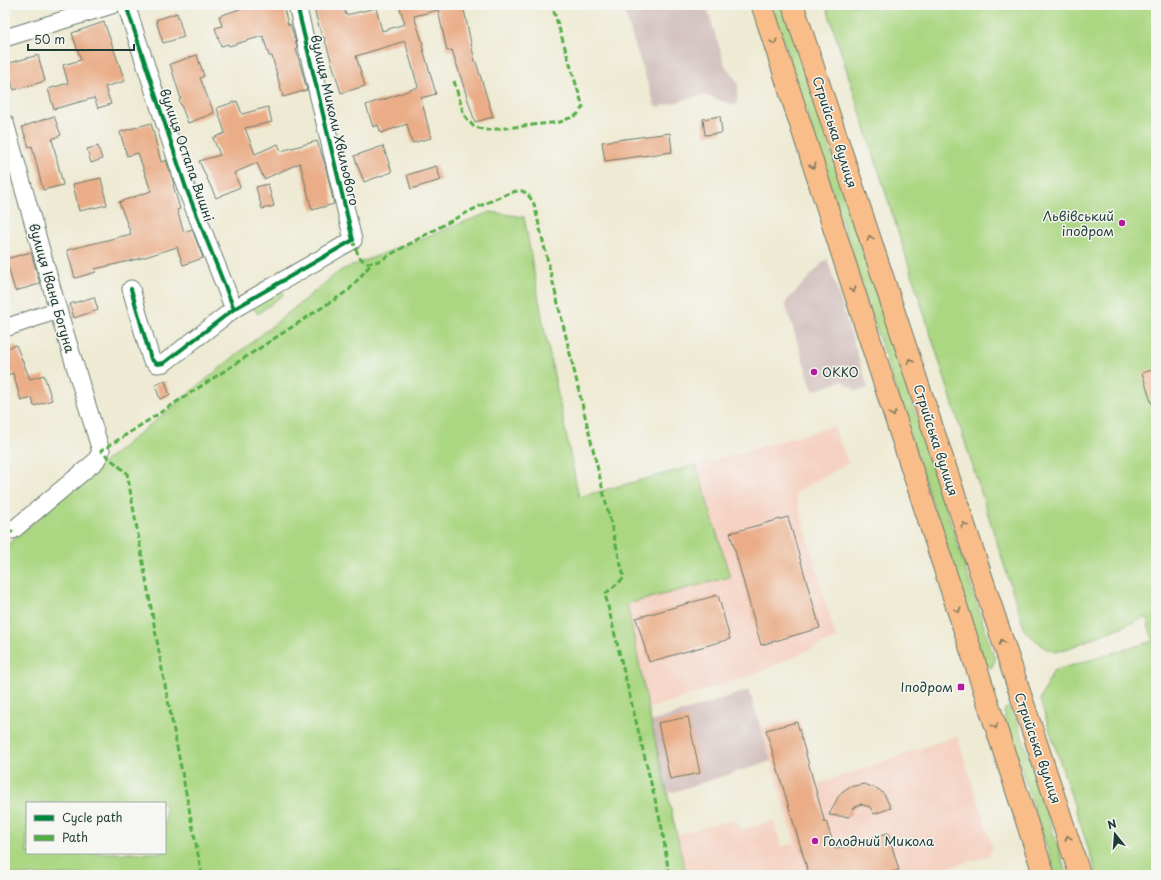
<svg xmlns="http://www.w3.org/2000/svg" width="1161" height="880" viewBox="0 0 1161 880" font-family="'Playpen Sans',sans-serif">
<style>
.built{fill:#f5d2c2}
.industrial{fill:#d1bfbd}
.green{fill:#abd783;stroke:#658a5c;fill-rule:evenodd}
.building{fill:#eaad88}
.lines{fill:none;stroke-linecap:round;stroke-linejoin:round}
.minor-casing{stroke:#677a6c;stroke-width:19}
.major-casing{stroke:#677a6c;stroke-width:23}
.minor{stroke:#fff;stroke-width:17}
.major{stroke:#f8bd89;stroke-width:21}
.quiet{stroke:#52ad45;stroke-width:3;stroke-dasharray:6 3;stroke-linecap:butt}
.cycleway-casing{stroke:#f6f6f2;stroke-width:6}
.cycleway{stroke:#00873e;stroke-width:4}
.oneway{stroke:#81775a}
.poi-dot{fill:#b5179e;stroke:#f6f6f2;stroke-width:1.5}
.labels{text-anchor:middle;stroke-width:3;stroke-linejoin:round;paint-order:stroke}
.street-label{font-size:13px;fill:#1f3d34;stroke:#f6f6f2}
.poi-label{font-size:13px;fill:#1f3d34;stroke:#f6f6f2;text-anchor:end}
</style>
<rect width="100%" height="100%" fill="#f6f6f2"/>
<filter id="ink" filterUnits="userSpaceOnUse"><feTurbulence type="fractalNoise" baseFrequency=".025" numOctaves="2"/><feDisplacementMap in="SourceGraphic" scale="8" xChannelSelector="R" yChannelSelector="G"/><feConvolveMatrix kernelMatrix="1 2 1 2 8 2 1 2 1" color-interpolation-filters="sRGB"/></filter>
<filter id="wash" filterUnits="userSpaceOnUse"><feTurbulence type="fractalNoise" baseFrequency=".012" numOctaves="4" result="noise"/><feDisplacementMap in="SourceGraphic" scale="16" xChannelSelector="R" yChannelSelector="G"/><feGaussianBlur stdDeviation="0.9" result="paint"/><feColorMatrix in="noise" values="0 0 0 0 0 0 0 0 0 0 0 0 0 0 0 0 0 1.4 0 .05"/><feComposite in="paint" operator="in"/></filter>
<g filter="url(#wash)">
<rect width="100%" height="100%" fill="#eeead3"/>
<g class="built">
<path d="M834,426L848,463L795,493L836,638L759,672L648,709L627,604L730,577L696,465Z"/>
<path d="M799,718L818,784L957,736L993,848L987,857L922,875H686L677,835L736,819L740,830L774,821L781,847L795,843L761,728Z"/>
</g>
<g class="industrial">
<path d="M622,5H706L725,65L738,83L737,106L707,96L695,97L659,107L655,106Z"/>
<path d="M827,258L868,388L857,391L842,381L813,391L785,303Z"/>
<path d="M749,690L771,761L667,794L651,722Z"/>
</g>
<g class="green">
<path d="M772,5H783L995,660L991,668L984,664Z"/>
<path d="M826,5H1156V875H1097L1040,700L1053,671L1153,641L1146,617L1069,648L1055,652L1045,648L1025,631Z"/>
<path d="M490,212L524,217L543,322L579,497L696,465L730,577L627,604L651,722L686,875H5V547L82,480L341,270ZM27,803H165V853H27Z"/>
<path d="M276,284L284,294L258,314L249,303Z"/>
<path d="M1007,707L1014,712L1067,875H1056L1007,727L1004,711Z"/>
</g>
<g id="blocks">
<g class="building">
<path d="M252,5H283L288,25L290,24L297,46V48L296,49L307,90L283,97L272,56H269L263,36L229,46L228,44L221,46L215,28L222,26L219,16Z"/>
<path d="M327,5H343L346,15L376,8L382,31L405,24L399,5H463L475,62H476L493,117L475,122L452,50L447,51L438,10L414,16L423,44L422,45L436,94L421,98L431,138L412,143L407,124L381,133L378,125L373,127L366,105L380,100V101L418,87L405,41L356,56L365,86L341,93L324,37H322L314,9Z"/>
<path d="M177,13L184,37L163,43L156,20Z"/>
<path d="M104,22L125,81L105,87L111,104L98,108L94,98L54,109L48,89L68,83L63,65L81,60L72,33Z"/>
<path d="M38,55L45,81L14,90L6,64Z"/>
<path d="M197,55L204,76L200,78L214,113L188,123L179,100L181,99L170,64Z"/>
<path d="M237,101L242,114L268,107L272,122L245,128L255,154L278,144L281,151L317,141L325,164L334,204L312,210L300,163L264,179L257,163L234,173L240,187L216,198L199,161L220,155L213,138L225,133L217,108Z"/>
<path d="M54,116L61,135L52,139L63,185L43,190L32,146L29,147L22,127Z"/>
<path d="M720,116L722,133L705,135L703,119Z"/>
<path d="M151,123L161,162L166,160L174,184L173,185L180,209L177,210L184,232L192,229L203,258L183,265L177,247L142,258L95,269L96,272L75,278L67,250L131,234L119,202L151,191L138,153L127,156L120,132Z"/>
<path d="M670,133L672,152L605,161L602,142Z"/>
<path d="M98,146L102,159L91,163L87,149Z"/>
<path d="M383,146L392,172L364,182L354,156Z"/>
<path d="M436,166L441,180L411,189L407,175Z"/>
<path d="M101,178L107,205L79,211L73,184Z"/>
<path d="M268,184L274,206L262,209L256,187Z"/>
<path d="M31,252L40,284L15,291L6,259Z"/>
<path d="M94,297L98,310L74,318L70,304Z"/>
<path d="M16,345L30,379L44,375L52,400L34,406L32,398L21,401L13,373L8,375L5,368V349Z"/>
<path d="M1156,369V408H1153L1142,373Z"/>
<path d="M165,381L170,395L160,399L155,385Z"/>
<path d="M788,517L820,628L761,645L730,533Z"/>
<path d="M718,595L730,639L649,662L636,618Z"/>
<path d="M688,717L700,773L670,779L658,723Z"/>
<path d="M797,722L825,823L826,821L835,849L888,833L899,870L884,875H809L766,730Z"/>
<path d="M864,784L878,789L884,794L891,808L874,814L870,807L860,804L853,809L850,817L829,815L838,797L843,791L849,787Z"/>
</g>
</g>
</g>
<g filter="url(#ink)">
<use href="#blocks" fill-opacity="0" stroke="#677a6c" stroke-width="1"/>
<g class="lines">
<defs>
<g id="minor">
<path d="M126,5L186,188L234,309"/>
<path d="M5,38L112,5"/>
<path d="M5,123L58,310L101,451L96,461L13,530"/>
<path d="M131,289L151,359L157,364L164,363L234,309L353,240L297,5"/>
<path d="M5,328L58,310"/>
</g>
<g id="major">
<path d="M762,5L845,263L1044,875"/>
<path d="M793,5L1080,875"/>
</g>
</defs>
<use href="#minor" class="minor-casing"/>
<use href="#major" class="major-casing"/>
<use href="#minor" class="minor"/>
<use href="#major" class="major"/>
<g class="quiet">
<path d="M1153,5L1156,16"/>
<path d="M454,81L464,115L474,127L487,130L560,122L577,115L583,107L552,5"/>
<path d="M353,240C358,255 360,267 379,261C399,250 506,187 522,191C528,193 531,199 534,204L624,578L605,594L662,828L669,875"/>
<path d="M5,540L13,530"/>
<path d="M202,875L164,680L127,473L101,451L349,290L371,264"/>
</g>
<defs>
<g id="cycleway">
<path d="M126,5L186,188L234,309"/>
<path d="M131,289L151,359L157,364L164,363L234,309L353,240L297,5"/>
</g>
</defs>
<use href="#cycleway" class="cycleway-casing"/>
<use href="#cycleway" class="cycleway"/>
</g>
<defs><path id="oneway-chevron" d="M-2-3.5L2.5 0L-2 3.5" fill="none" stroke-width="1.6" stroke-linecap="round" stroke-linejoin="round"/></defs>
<g class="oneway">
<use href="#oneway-chevron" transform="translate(774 42) rotate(72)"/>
<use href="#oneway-chevron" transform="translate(813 166) rotate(72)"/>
<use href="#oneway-chevron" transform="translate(870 238) rotate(-108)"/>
<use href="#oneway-chevron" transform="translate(853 290) rotate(72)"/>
<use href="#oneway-chevron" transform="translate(910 361) rotate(-108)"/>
<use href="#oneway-chevron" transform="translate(893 414) rotate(72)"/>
<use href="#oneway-chevron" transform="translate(964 525) rotate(-108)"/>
<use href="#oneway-chevron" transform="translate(958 610) rotate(72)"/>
<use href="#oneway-chevron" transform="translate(1002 642) rotate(-108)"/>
<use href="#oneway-chevron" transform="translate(995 726) rotate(72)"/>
<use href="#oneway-chevron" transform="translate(1068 838) rotate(-108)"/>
</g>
</g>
<g class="poi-dot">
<circle cx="1122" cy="223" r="4"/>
<circle cx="814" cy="372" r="4"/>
<rect x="957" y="683" width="8" height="8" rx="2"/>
<circle cx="815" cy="841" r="4"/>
</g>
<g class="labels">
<g class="street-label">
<text transform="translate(335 120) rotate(77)" y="5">вулиця Миколи Хвильового</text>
<text transform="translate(835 132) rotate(72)" y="5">Стрийська вулиця</text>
<text transform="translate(187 155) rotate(71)" y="5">вулиця Остапа Вишні</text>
<text transform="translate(52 288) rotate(74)" y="5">вулиця Івана Богуна</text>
<text transform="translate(936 440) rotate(72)" y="5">Стрийська вулиця</text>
<text transform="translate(1038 748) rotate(71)" y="5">Стрийська вулиця</text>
</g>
<g class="poi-label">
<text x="1114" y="221">Львівський<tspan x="1114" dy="15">іподром</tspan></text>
<text x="822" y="377" text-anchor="start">ОККО</text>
<text x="953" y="692">Іподром</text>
<text x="823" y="846" text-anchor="start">Голодний Микола</text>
</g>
</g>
<rect width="1161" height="880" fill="none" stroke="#f6f6f2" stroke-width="20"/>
<rect x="26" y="802" width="140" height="52" fill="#f6f6f2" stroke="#a0aca6"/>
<rect x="34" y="815" width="20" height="6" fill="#00873e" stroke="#a0aca6"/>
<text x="62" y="822" font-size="12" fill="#1f3d34">Cycle path</text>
<rect x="34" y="835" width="20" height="6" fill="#52ad45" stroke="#a0aca6"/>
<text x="62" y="842" font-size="12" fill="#1f3d34">Path</text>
<g transform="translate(1115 834) rotate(343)" stroke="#f6f6f2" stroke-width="3" paint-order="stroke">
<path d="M0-3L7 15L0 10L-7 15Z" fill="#1f3d34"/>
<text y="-6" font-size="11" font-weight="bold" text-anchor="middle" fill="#1f3d34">N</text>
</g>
<path d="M28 44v6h106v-6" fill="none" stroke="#1f3d34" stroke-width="2"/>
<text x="34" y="44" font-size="12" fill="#1f3d34" stroke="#f6f6f2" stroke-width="3" paint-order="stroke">50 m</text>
</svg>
